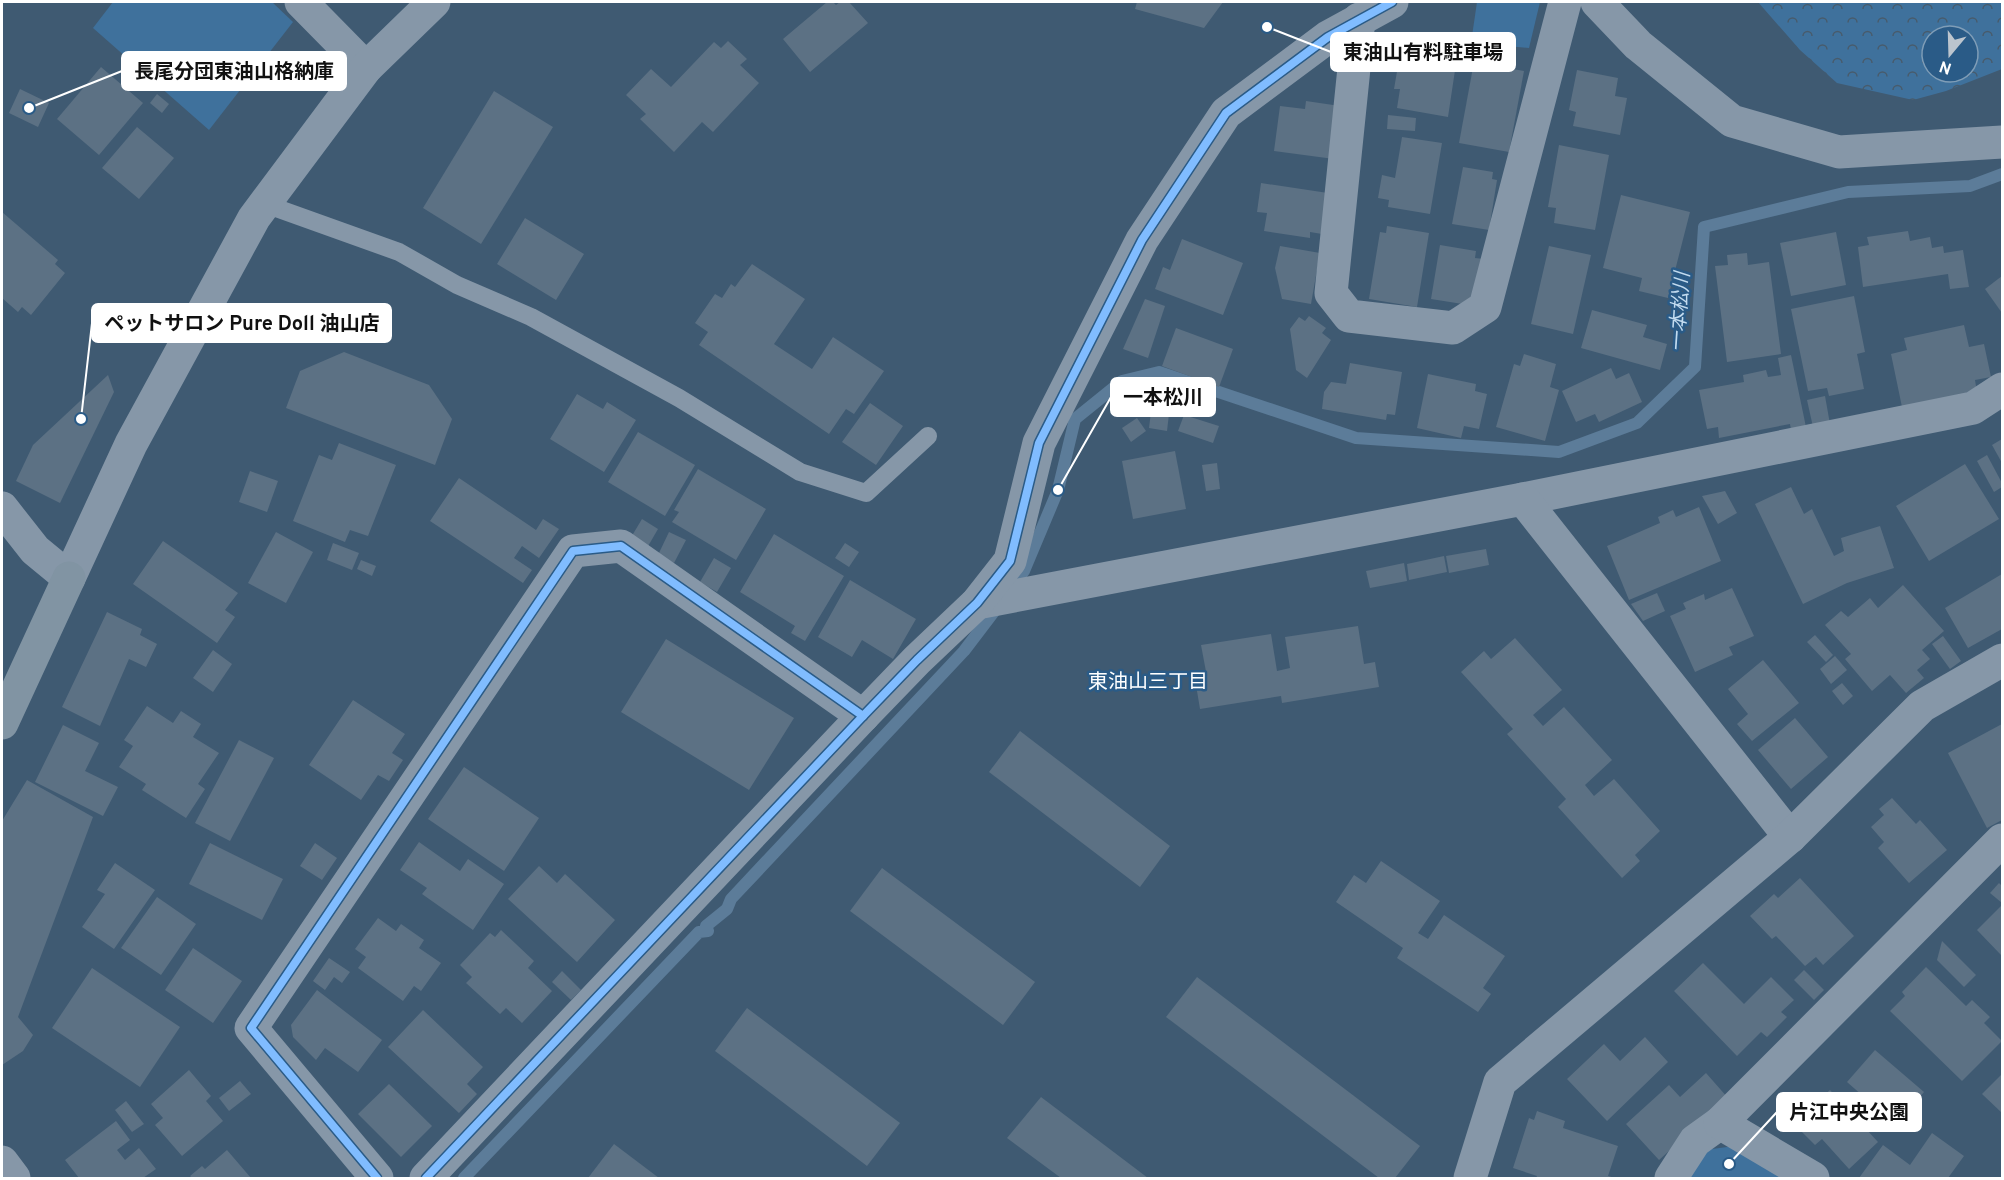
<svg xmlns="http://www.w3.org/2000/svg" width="2004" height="1180" viewBox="0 0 2004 1180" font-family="Overpass,'Noto Sans JP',sans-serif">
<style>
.forest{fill:url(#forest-crowns);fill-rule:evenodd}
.park{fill:#3f719c}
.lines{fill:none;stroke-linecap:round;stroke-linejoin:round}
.stream{stroke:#5c7c99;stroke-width:12}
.building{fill:#5c7184}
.service{stroke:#8697a8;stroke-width:18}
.minor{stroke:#8697a8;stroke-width:33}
.tertiary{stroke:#8697a8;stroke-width:33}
.secondary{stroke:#8194a3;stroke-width:33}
.cycleway-casing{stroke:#2a5b87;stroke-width:11}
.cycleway{stroke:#80bcff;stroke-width:8}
.labels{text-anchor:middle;stroke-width:5;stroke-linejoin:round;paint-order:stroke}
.water-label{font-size:20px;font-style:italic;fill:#c2dbef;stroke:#2a5b87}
.neighbourhood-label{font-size:20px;fill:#fff;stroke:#2a5b87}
.leader{fill:none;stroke:#fff;stroke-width:2}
.callout-dot{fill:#fff;stroke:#2a5b87;stroke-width:2}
.callout{fill:#fff;stroke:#fff;stroke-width:2}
.callout-label{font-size:20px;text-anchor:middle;font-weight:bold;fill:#111}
</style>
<defs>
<pattern id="forest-crowns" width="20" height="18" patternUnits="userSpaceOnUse" patternTransform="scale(1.5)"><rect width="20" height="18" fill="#3f719c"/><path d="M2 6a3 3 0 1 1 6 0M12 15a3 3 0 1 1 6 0" fill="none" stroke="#475b6c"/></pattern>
</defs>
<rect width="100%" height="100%" fill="#3f5a72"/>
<path class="forest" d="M1758,2H2002V69L1946,91L1913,100L1837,83L1800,50ZM1932,36H1968V72H1932Z"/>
<g class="park">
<path d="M113,2H272L293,22L209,130L93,28Z"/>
<path d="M1477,2H1540L1529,48L1471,43Z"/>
<path d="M1735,1146L1784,1178H1689L1704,1150Z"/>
</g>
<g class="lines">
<g class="stream">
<path d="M1009,591L1024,571L1058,490L1075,419L1122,381L1159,372L1356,438L1559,452L1637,423L1695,367L1704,227L1848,192L1970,186L2002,174"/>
<path d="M464,1178L699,932L708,931L706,926L727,909L731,899L964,651L999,605"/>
</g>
</g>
<g class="building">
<path d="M827,2H833L836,5L840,2H849L868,23L810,72L783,39Z"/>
<path d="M1137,2H1223L1204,28L1135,9Z"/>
<path d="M728,41L747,59L740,65L759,83L713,132L702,122L674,152L640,119L646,114L626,95L651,69L671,87L714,42L721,48Z"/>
<path d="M1401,48L1457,57L1448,117L1397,108L1400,89H1394Z"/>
<path d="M1474,62L1524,71L1509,152L1459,143Z"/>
<path d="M101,67L143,103L99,155L57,119Z"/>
<path d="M1577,70L1618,78L1615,96L1627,98L1620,135L1573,126L1576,112L1569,110Z"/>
<path d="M20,89L49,103L38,127L9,113Z"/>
<path d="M494,91L553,127L481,244L423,208Z"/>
<path d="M157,94L169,104L162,113L150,103Z"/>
<path d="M1306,101L1340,106L1334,159L1274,151L1280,106L1305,109Z"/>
<path d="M1388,115L1416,118L1415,131L1387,129Z"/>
<path d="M137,127L174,158L139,199L102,168Z"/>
<path d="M1402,137L1442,143L1430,214L1388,207L1389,200L1378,198L1382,175L1395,178Z"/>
<path d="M1559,145L1609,155L1595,230L1554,223L1556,208L1548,207Z"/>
<path d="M1463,167L1493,172L1492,179L1497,180L1489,230L1452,224Z"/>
<path d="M1261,183L1328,193L1322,234L1310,232V238L1264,231L1267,213L1257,212Z"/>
<path d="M1621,195L1690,212L1668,298L1639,291L1642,278L1603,268Z"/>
<path d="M2,212L58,260L55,264L65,273L31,315L22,307L18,312L2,298Z"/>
<path d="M525,218L584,254L556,300L497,264Z"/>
<path d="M1387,226L1429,233L1417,307L1369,299L1380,232L1386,233Z"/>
<path d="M1908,231L1910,241L1930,237L1932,248L1943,246L1944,253L1963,250L1969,287L1950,289L1948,274L1863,287L1858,247L1869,245L1867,237Z"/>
<path d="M1836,232L1846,285L1791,296L1780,243Z"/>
<path d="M1182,239L1243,263L1223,315L1155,289L1163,267L1170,270Z"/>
<path d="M1440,245L1476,251L1475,258L1484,259L1475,306L1431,299Z"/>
<path d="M1280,246L1320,253L1311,304L1282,299L1275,268Z"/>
<path d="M1549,246L1591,255L1573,334L1531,324Z"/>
<path d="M1747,253L1748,265L1769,262L1781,354L1727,362L1715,266L1728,265L1727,255Z"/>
<path d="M752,264L805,299L774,344L812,369L833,337L884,371L854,414L846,409L829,434L699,345L708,332L695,323L715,294L722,298L731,284L735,287Z"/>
<path d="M2002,276V313L1985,289Z"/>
<path d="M1854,296L1865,352L1857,354L1864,389L1829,396L1827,388L1808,391L1791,309Z"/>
<path d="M1145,299L1165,306L1148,358L1123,349Z"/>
<path d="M1592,310L1647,325L1643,337L1667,344L1660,370L1581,348Z"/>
<path d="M1309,316L1326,328L1322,333L1331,340L1307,378L1296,370L1290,329L1299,317L1305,321Z"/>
<path d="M1964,325L1969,347L1984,344L1991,377L1975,380L1977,392L1902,407L1891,354L1907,350L1904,338Z"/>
<path d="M1176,328L1233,349L1219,387L1162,366Z"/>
<path d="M344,352L429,385L452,419L435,465L286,408L300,371Z"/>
<path d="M1524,354L1556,364L1550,387L1559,390L1545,441L1496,427L1514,364L1520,366Z"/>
<path d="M1791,355L1806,427L1791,430L1790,424L1719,438L1718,427L1707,429L1699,390L1744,382L1743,375L1766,370L1768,377L1781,375L1778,358Z"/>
<path d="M1350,363L1402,372L1395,415L1387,414L1386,420L1322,409L1324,392L1331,382L1346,384Z"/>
<path d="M1611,368L1616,379L1629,373L1642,402L1599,422L1595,414L1576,422L1562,391Z"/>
<path d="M1428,374L1476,384L1475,391L1487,394L1479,429L1464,426L1461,438L1417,428Z"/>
<path d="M108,375L114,392L60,503L16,481L33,445Z"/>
<path d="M577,394L603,409L607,402L636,420L604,472L550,439Z"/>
<path d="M1825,396L1830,424L1813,427L1807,400Z"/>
<path d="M870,403L903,426L876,465L842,442Z"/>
<path d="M1151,412L1169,414L1167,431L1149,428Z"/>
<path d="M1184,415L1219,426L1213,443L1178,431Z"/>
<path d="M1137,418L1146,431L1131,442L1122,428Z"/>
<path d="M638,432L695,465L665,516L608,482Z"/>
<path d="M2002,439V463L1992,445Z"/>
<path d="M339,443L396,465L368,536L350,530L345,542L293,521L319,455L332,460Z"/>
<path d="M1175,451L1186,509L1133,519L1122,461Z"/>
<path d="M1987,455L2002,483V487L1994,492L1977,461Z"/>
<path d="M1217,463L1220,489L1206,491L1202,465Z"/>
<path d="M1965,464L1999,519L1929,561L1896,506Z"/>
<path d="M698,469L766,509L736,560L672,522L679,512L674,510Z"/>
<path d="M250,471L278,481L267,512L239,502Z"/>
<path d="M459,478L536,530L543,519L559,529L539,558L522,546L514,558L532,570L523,583L430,521Z"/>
<path d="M1791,487L1804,514L1812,509L1834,556L1844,551L1841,538L1880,526L1894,568L1847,583L1803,604L1755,504Z"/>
<path d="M1725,491L1737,513L1718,524L1702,496Z"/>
<path d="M1699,507L1721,561L1629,600L1607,546L1660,523L1658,517L1673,510L1676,517Z"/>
<path d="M642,519L658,529L647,548L630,539Z"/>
<path d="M276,532L313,552L286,603L248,583Z"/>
<path d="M669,532L686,540L674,563L658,555Z"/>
<path d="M774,534L844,576L805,641L791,633L795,626L740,592Z"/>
<path d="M163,541L238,593L225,610L235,617L217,643L133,584Z"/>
<path d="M333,543L359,553L352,570L327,560Z"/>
<path d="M845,543L859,552L849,567L835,558Z"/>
<path d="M1486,549L1489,565L1449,573L1446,556Z"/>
<path d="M1444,556L1447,572L1409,580L1407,564Z"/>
<path d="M714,558L731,568L717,592L700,582Z"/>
<path d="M361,560L376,566L372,576L357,569Z"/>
<path d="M1404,563L1407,581L1370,588L1366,571Z"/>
<path d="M2002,574V629L1968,648L1945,608Z"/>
<path d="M850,580L916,619L893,659L862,640L852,657L818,637Z"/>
<path d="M1903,585L1944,631L1922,650L1930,659L1917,670L1924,678L1906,693L1890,675L1872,691L1845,659L1851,654L1825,625L1841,611L1848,617L1870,598L1878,608Z"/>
<path d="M1732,588L1754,636L1729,647L1733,655L1695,672L1670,616L1686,609L1683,603L1704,594L1705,600Z"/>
<path d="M1657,593L1665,611L1643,621L1631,604Z"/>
<path d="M107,612L142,629L140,635L157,644L146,667L129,659L100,726L62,707Z"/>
<path d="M1358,626L1364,664L1375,662L1379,687L1282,703L1281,696L1200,709L1195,679L1207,677L1201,645L1271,634L1277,671L1290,668L1285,637Z"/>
<path d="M1815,635L1833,655L1826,662L1807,642Z"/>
<path d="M1943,636L1961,661L1950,669L1932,644Z"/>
<path d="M1515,638L1562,690L1533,715L1543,726L1564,707L1612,760L1585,785L1594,796L1614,779L1660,831L1635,855L1640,861L1622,878L1558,807L1566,799L1507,734L1513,729L1461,672L1484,651L1491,659Z"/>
<path d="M666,639L794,718L749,790L621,712Z"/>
<path d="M213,650L232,664L213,692L193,678Z"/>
<path d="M1835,656L1847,670L1831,684L1820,669Z"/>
<path d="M1763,660L1799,703L1752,741L1737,724L1748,714L1728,689Z"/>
<path d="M1842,683L1853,696L1843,705L1832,691Z"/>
<path d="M353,700L405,734L392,753L403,760L389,781L378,775L361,800L309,765Z"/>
<path d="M147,706L173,723L181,711L201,724L193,737L219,753L198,784L205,789L186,818L142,790L146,784L119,767L133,746L124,740Z"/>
<path d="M1795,718L1828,757L1791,789L1758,750Z"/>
<path d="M2002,724V820L1987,828L1948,753Z"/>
<path d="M63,725L99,743L85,771L118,787L103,816L35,782Z"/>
<path d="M1020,731L1170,846L1140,887L989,772Z"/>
<path d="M239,740L274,758L230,841L195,823Z"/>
<path d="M464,767L539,818L504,871L428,819Z"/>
<path d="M27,780L93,817L18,1017L33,1035L23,1051L2,1065V821Z"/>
<path d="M1892,798L1916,824L1920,820L1947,850L1909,883L1878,848L1884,842L1871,827L1884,815L1879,809Z"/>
<path d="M419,842L460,871L468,859L504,884L473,930L422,894L427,888L400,870Z"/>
<path d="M210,843L283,879L262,920L189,884Z"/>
<path d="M315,843L337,858L322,880L300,866Z"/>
<path d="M1381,861L1440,901L1418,933L1428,939L1444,915L1505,956L1483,988L1491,994L1478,1012L1397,958L1403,948L1336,902L1354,875L1366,883Z"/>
<path d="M115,863L155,890L114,949L82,927L105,894L97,890Z"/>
<path d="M539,866L557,883L565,874L615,920L577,962L508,899Z"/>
<path d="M882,868L1035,982L1003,1025L850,911Z"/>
<path d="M1800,878L1854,936L1823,965L1816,957L1805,966L1776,936L1772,939L1750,916L1774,894L1778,898Z"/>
<path d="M1999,883L2002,886V903L1990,893Z"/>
<path d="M157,897L196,924L161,975L121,948Z"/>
<path d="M2002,905V956L1977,930Z"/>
<path d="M378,918L396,931L401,924L424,940L419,948L441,963L421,991L414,986L403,1001L358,968L366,957L355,949Z"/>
<path d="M501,930L534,961L528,968L552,991L522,1023L506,1008L500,1014L466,983L472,977L460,965L490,933L495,937Z"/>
<path d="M1942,941L1976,975L1964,987L1937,960Z"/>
<path d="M193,948L242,981L213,1023L165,990Z"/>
<path d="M329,958L350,972L342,983L334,977L325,990L313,981Z"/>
<path d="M1703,963L1744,1004L1771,977L1794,1000L1781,1012L1787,1017L1767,1037L1761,1032L1737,1056L1674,991Z"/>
<path d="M1926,967L1966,1006L1972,1000L1990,1017L1984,1023L2002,1041L1962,1081L1890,1011L1905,996L1902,992Z"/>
<path d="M92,968L180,1027L140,1087L52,1028Z"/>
<path d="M1804,970L1824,990L1814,1000L1794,980Z"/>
<path d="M562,971L581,990L571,1000L552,982Z"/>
<path d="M1197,977L1420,1146L1395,1178H1379L1166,1017Z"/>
<path d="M317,990L382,1040L358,1072L325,1048L316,1060L293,1037L291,1025Z"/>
<path d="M747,1008L900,1123L867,1166L715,1051Z"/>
<path d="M423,1010L483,1067L467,1084L477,1094L459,1113L388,1047Z"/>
<path d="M1645,1037L1668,1062L1607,1121L1567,1079L1604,1044L1620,1061Z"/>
<path d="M1875,1050L1924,1092L1896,1125L1847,1082Z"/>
<path d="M189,1070L211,1096L206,1101L223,1121L182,1156L155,1125L163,1118L151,1104Z"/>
<path d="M1706,1073L1728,1098L1659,1160L1626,1124L1669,1085L1680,1097Z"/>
<path d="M2002,1074V1113L1982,1094Z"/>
<path d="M240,1081L251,1094L229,1111L219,1098Z"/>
<path d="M389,1084L432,1126L401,1157L358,1114Z"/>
<path d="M1830,1090L1878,1142L1849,1169L1822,1139L1815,1145L1801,1131L1807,1125L1800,1117Z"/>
<path d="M1041,1097L1148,1178H1061L1007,1138Z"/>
<path d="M126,1101L144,1124L132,1132L115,1110Z"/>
<path d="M1537,1111L1565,1121L1563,1128L1618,1146L1608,1176L1615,1178H1536L1537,1176L1513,1168L1529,1118L1534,1120Z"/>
<path d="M116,1121L130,1140L117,1150L125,1160L139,1148L156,1169L143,1178H79L65,1160Z"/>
<path d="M1932,1133L1964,1156L1948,1178H1859L1883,1145L1910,1165Z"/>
<path d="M614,1144L659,1178H588Z"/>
<path d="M227,1150L251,1178H192L190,1176L202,1166L205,1169Z"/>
</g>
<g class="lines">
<path class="service" d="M265,204L399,252L457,285L531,317L679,398L800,472L866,493L928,436"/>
<g class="minor">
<path d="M301,2L366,68"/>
<path d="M1359,19L1331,293L1349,316L1453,328L1485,307L1565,2"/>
<path d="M1523,499L1973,408L2002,389"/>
<path d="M977,603L1523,499L1790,837"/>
<path d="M377,1178L251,1028L573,551L621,546L863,716"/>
<path d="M426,1178L863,716L917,660L977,603L1010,561L1039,443L1142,240L1226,113L1328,37L1392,2"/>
<path d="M1470,1178L1500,1082L1790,837L1922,706L2002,660"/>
<path d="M1671,1178L1695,1141L1720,1123"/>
<path d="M1813,1178L1720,1123L2002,840"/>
</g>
<g class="tertiary">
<path d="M1597,2L1638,45L1732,121L1839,152L2002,142"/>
<path d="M2,508L35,550L69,578L131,444L254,218L366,68L434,2"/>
<path d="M2,1162L14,1178"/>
</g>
<path class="secondary" d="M2,723L69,578"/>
<defs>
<g id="cycleway">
<path d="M377,1178L251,1028L573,551L621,546L863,716"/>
<path d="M426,1178L863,716L917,660L977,603L1010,561L1039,443L1142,240L1226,113L1328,37L1392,2"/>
</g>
</defs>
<use href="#cycleway" class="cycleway-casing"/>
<use href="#cycleway" class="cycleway"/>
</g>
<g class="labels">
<g class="water-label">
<text transform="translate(1679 312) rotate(-86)" y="7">一本松川</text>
</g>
<g class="neighbourhood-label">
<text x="1148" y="688">東油山三丁目</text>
</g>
</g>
<path class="leader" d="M1267 27L1331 52M29 108L122 71M81 419L92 323M1058 490L1111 397M1729 1164L1777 1112"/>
<g class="callout-dot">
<circle cx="1267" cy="27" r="6"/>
<circle cx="29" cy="108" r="6"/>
<circle cx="81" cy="419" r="6"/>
<circle cx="1058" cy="490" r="6"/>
<circle cx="1729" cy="1164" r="6"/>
</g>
<g class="callout">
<rect x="1331" y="33" width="184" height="38" rx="6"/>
<rect x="122" y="52" width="224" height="38" rx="6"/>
<rect x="92" y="304" width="299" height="38" rx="6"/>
<rect x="1111" y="378" width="104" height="38" rx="6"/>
<rect x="1777" y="1093" width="144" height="38" rx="6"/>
</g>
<g class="callout-label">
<text x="1423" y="59">東油山有料駐車場</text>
<text x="234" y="78">長尾分団東油山格納庫</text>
<text x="242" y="330">ペットサロン Pure Doll 油山店</text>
<text x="1163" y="404">一本松川</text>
<text x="1849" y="1119">片江中央公園</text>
</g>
<rect width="2004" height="1180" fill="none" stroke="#ffffff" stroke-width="6"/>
<g transform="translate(1950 54) rotate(199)"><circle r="28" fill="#2a5b87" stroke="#7f9db7" stroke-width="1.5"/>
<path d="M0-4.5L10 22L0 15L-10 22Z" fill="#bcc5ce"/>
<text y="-9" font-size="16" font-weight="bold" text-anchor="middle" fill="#ffffff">N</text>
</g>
</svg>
